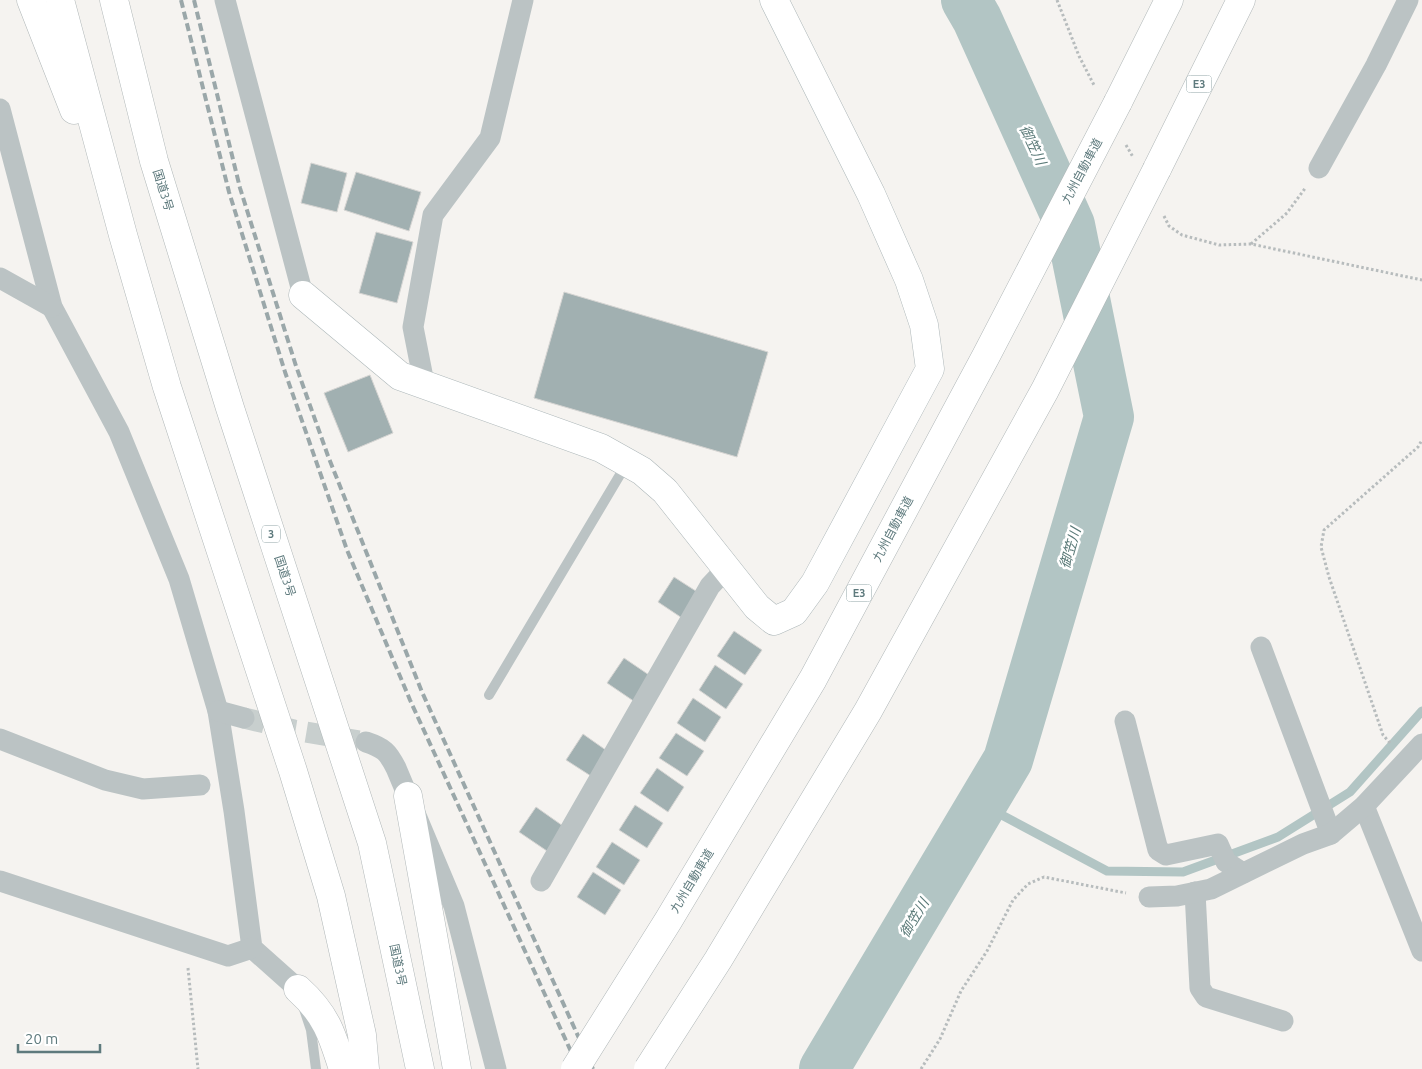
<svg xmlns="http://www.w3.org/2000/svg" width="1422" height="1069" viewBox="0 0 1422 1069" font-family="Ubuntu,'Noto Sans JP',sans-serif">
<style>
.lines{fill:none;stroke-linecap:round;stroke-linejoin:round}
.stream{stroke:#b2c5c4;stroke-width:9}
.river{stroke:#b2c5c4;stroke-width:50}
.building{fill:#a1b0b1;stroke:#d6d5d3}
.street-tunnel{stroke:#c8cfce;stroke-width:21;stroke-dasharray:21 11;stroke-linecap:butt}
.secondary-casing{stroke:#adb7b9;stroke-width:29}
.highway-casing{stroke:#b0b7b8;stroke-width:29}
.path{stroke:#b7bcbd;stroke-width:3;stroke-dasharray:2.5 2.5;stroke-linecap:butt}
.lane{stroke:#bbc3c4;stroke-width:10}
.street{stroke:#bbc3c4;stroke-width:21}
.secondary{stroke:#fff;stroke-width:28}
.highway{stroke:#fff;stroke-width:28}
.rail{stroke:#9aa7a9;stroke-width:4;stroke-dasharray:8 4;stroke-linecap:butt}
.highway-bridge-casing{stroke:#b0b7b8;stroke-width:29;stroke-linecap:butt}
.highway-bridge{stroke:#fff;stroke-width:28}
.labels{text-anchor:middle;stroke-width:5;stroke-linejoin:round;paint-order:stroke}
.shield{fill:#fff;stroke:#8ea2a4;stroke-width:1}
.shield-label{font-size:11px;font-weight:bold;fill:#5e7a7d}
.street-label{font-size:12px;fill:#5e7a7d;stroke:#fff}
.water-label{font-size:14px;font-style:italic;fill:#597977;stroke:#fff}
</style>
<rect width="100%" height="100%" fill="#f5f3f0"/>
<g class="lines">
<path class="stream" d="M981,804L1107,871L1183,872L1278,837L1350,792L1422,711"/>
<path class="river" d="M824,1069L1008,760L1109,417L1070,225L977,19L966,0"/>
</g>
<g class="building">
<path d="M311,163L347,173L337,212L301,203Z"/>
<path d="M356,172L421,192L409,231L344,210Z"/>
<path d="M376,232L413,242L397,303L359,293Z"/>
<path d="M564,292L768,352L737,457L534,398Z"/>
<path d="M370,375L393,433L348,452L324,393Z"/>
<path d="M674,577L702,595L685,620L658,602Z"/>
<path d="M734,631L762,650L745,675L717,656Z"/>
<path d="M624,658L652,677L635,702L607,683Z"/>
<path d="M715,665L743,684L726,709L699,690Z"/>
<path d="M693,698L721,717L705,742L677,723Z"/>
<path d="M676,733L704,751L687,776L659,758Z"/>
<path d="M583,734L610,753L594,778L566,760Z"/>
<path d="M657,768L684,787L668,812L640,793Z"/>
<path d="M635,805L663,823L647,848L619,830Z"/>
<path d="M536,807L563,826L547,851L519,832Z"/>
<path d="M612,842L640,860L624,885L596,867Z"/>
<path d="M593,872L621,890L605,915L577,897Z"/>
</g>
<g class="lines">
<path class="street-tunnel" d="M244,718L294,730L366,742"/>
<defs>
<path id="secondary" d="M303,295L400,376L601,448L642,471L665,491L757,607L774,621L794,612L815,583L930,369L924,325L909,280L871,194L774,0"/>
<g id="highway">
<path d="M31,0L74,110"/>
<path d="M60,0L123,235L167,387L293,771L331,896L362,1035L365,1069"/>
<path d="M114,0L154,161L230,408L372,843L420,1069"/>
<path d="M1118,102L1169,0"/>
<path d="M1157,169L1241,0"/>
<path d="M408,796L457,1069"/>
<path d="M298,989C326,1014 332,1034 343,1069"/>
</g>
</defs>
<use href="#secondary" class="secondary-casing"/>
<use href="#highway" class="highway-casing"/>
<g class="path">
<path d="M1057,0L1079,56L1095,87"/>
<path d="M1126,145L1133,157"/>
<path d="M1164,216L1169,226L1182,235L1219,245L1251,244L1422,280"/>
<path d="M1251,244L1287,213L1306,187"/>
<path d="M1390,743L1383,735L1329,577L1321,547L1324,530L1418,447L1422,440"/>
<path d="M188,968L198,1069"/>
<path d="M921,1069L940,1039L961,991L987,951L1013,900L1028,884L1044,877L1126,893"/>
</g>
<g class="lane">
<path d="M489,695L627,463"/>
<path d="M304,1009L311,1030L316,1069"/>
</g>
<g class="street">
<path d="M225,0L303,295"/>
<path d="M0,109L52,307L119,432L179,579L218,711L234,811L252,948L298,989"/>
<path d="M1319,168L1376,65L1408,0"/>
<path d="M0,278L52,307"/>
<path d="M424,383L413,327L433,215L490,138L523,0"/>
<path d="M1261,647L1331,834"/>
<path d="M218,711L244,718"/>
<path d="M1125,721L1158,850L1166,855L1218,844L1226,862L1243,873"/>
<path d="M0,739L105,780L143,789L200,785"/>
<path d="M366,742C384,748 388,752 396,768L454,906L496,1069"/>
<path d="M1364,806L1422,951"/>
<path d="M0,881L228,956L252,948"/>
<path d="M541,881L710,586L726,569"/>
<path d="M1195,892L1200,988L1206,997L1283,1021"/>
<path d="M1149,897L1177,896L1211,889L1303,844L1331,834L1364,806L1422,744"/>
</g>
<use href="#secondary" class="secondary"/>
<use href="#highway" class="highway"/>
<g class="rail">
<path d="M181,0L229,192L285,372L347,550L410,700L579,1069"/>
<path d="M194,0L240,188L296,366L328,456L422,692L593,1069"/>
</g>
<defs>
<g id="highway-bridge">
<path d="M575,1069L668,921L813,679L986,356L1118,102"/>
<path d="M648,1069L718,960L868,711L1045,390L1157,169"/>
</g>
</defs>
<use href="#highway-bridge" class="highway-bridge-casing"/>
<use href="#highway-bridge" class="highway-bridge"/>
</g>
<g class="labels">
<g class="shield">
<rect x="1186.5" y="75.5" width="25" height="17" rx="4"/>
<rect x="262" y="525.5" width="18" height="17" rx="4"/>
<rect x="846.5" y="584.5" width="25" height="17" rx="4"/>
</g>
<g class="shield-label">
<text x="1199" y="88">E3</text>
<text x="271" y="538">3</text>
<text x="859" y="597">E3</text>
</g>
<g class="street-label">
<text transform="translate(1082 171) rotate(-62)" y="4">九州自動車道</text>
<text transform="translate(163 190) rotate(73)" y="4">国道3号</text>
<text transform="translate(893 529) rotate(-62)" y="4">九州自動車道</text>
<text transform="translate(285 576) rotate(72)" y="4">国道3号</text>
<text transform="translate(692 881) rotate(-59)" y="4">九州自動車道</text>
<text transform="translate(398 965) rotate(78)" y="4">国道3号</text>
</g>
<g class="water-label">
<text transform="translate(1033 145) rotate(65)" y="5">御笠川</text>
<text transform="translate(1070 548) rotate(-74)" y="5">御笠川</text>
<text transform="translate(914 918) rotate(-59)" y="5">御笠川</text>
</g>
</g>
<path d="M18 1044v8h82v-8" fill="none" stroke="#5e7a7d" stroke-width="2.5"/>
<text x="25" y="1044" font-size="15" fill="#5e7a7d" stroke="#ffffff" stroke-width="4" paint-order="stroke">20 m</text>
</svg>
